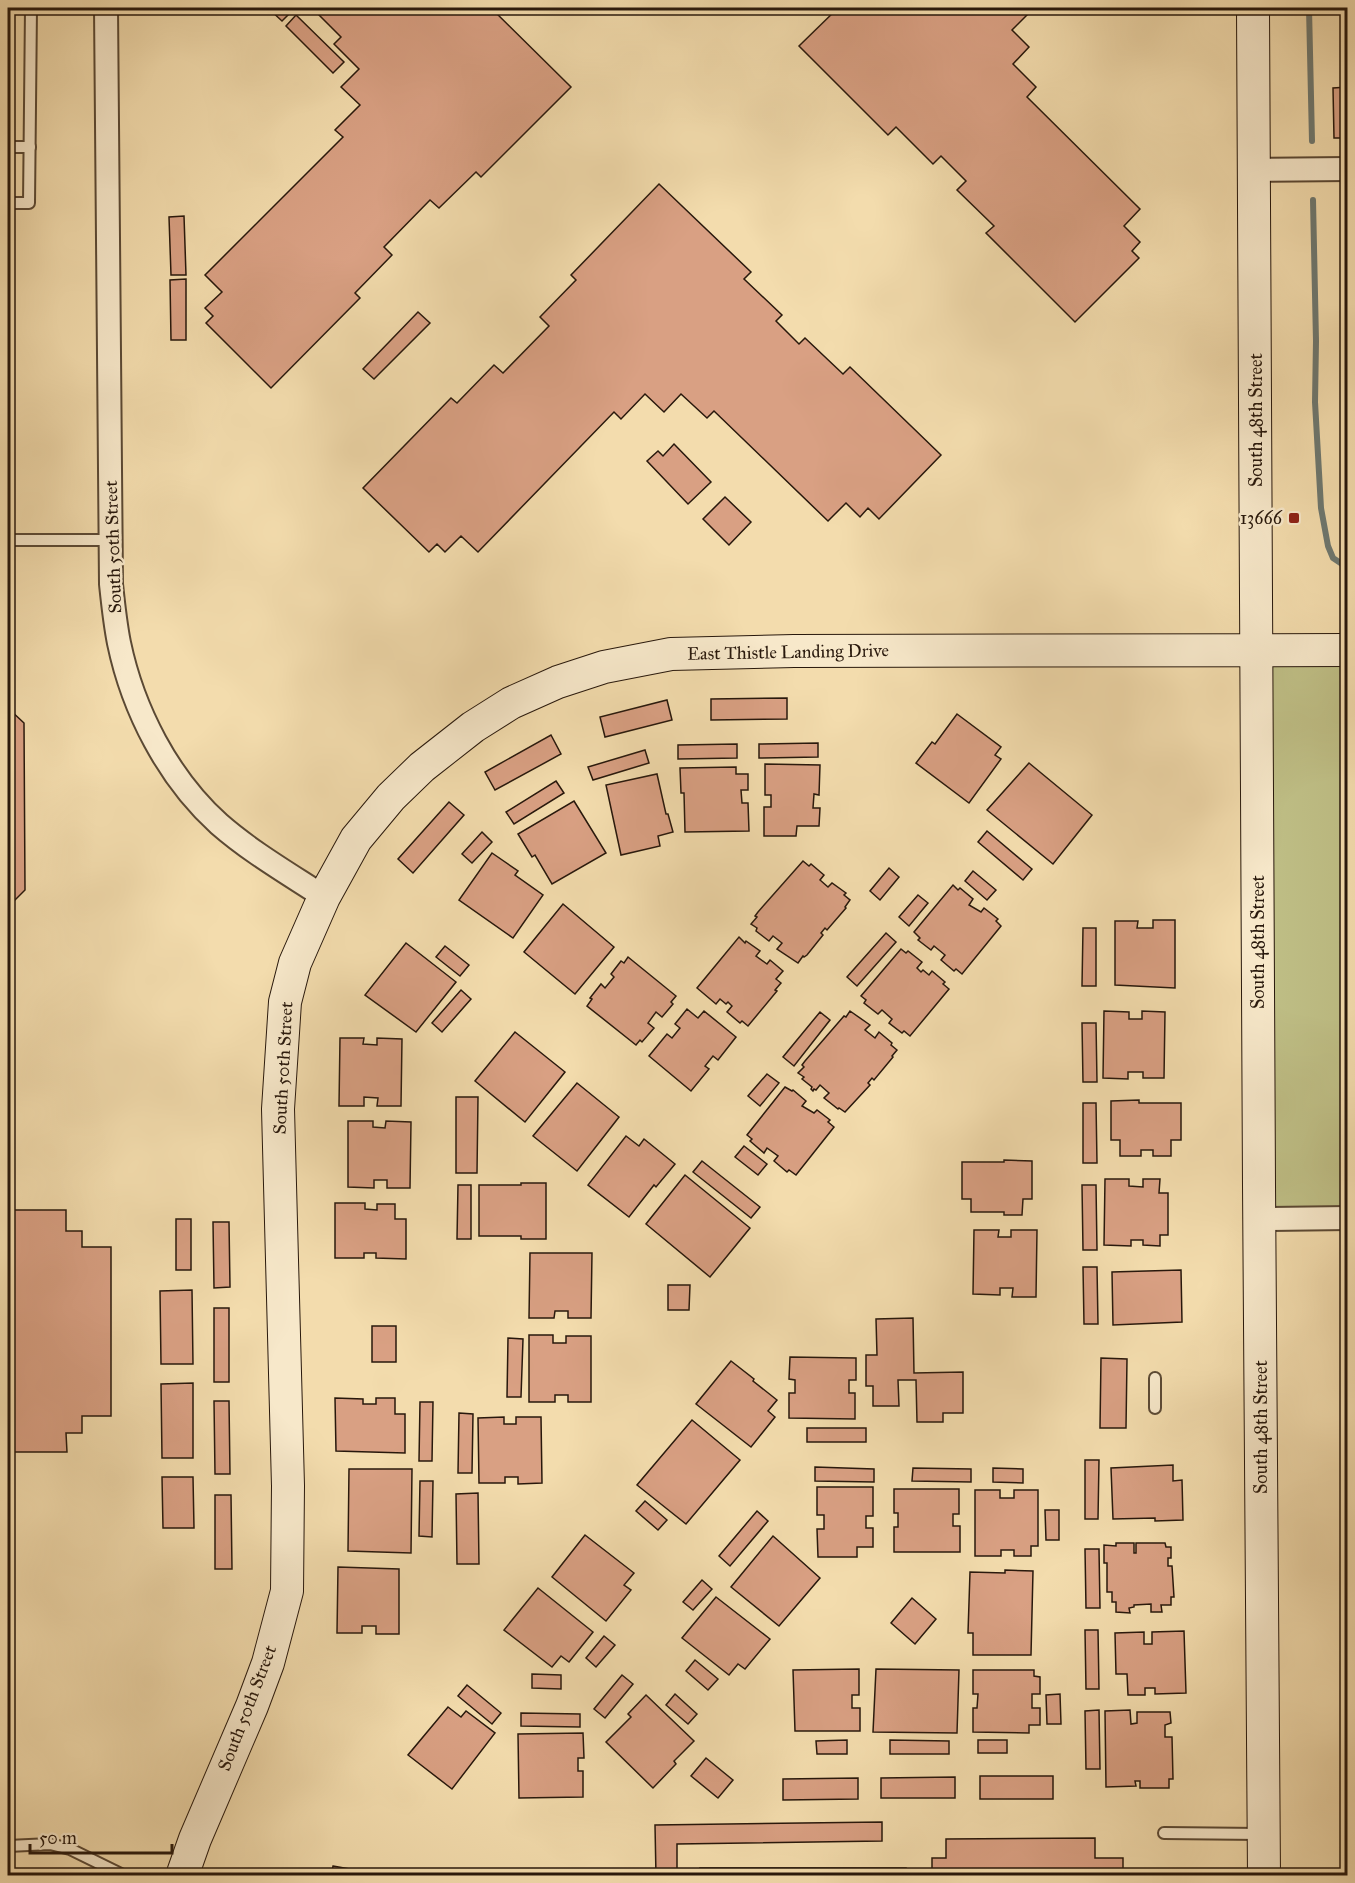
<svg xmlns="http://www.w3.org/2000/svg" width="1355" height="1883" viewBox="0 0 1355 1883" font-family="'IM FELL Great Primer',serif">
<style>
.green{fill:#bfbf86;stroke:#746c49;stroke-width:1.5}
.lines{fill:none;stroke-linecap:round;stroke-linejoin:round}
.stream{stroke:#6f7971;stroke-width:6}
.building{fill:#d9a083;stroke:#28180c;stroke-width:1.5}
.lane-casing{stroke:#5b4934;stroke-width:14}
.street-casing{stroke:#5b4934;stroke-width:26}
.secondary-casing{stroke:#28180c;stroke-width:34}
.lane{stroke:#f7e8ca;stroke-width:10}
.street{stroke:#f7e8ca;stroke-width:22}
.secondary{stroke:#f7e8ca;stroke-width:32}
.poi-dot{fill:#8f2418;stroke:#f7e8ca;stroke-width:2}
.labels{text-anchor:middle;stroke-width:5;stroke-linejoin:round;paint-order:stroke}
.street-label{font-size:18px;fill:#28180c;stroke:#f7e8ca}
.poi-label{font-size:18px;fill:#28180c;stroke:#f7e8ca;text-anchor:end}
</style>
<rect width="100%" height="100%" fill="#f3dcad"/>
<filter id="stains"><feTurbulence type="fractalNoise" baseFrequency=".00333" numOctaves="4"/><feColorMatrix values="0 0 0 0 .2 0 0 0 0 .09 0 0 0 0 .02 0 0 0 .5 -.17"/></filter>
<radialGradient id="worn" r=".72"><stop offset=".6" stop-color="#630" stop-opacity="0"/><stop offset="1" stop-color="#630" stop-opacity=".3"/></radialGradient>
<path class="green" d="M1257,649L1347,650V1218L1259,1219Z"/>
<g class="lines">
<g class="stream">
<path d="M1309,8L1312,141"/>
<path d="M1313,200L1316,341L1315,402L1321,508L1328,546L1333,558L1348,568"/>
</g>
</g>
<g class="building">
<path d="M268,8H289L292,11L282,21Z"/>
<path d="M312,8H491L571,87L481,177L476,172L439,208L430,200L384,247L392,255L355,293L360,298L271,388L206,323L213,316L205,308L222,292L205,275L343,137L335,130L360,105L341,87L359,69L334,44L341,37Z"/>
<path d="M838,8H1034L1012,30L1029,47L1013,64L1036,87L1027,97L1140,209L1124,226L1140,242L1132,251L1139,258L1075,322L986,233L994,226L957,190L966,181L941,156L933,164L896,127L888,135L799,46Z"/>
<path d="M296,15L344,62L333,73L286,26Z"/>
<path d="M1348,87V138H1334L1333,88Z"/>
<path d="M659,184L751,272L744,279L782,315L776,321L799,344L805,338L843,374L850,367L941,455L879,519L868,508L860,517L846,503L828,521L714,411L707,418L681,394L664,412L645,394L621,419L614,412L478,552L461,536L445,552L437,544L429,552L363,488L451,398L457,403L494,365L503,373L549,326L540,317L576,280L571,275Z"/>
<path d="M184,216L186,275H171L169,217Z"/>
<path d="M186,279V340H171L170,280Z"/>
<path d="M418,312L430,323L374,379L363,369Z"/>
<path d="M674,444L711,482L688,504L647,461L658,451L663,456Z"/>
<path d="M725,497L751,522L729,545L703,519Z"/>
<path d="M787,698V719L711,720V699Z"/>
<path d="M667,700L672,720L605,737L600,717Z"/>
<path d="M8,708L24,723L25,890L8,907Z"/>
<path d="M957,714L1001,747L995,755L1001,759L969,803L916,763L932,742L935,744Z"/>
<path d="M551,735L561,754L495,790L485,772Z"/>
<path d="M818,743V757L759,758V744Z"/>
<path d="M737,744V758L678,759V745Z"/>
<path d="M645,750L649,763L593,780L588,767Z"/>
<path d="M1029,763L1092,815L1053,864L987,810Z"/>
<path d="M765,764L820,765L819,795L814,794L813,808H820L819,826H797L796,836H764V807H771V795H765Z"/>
<path d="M736,767V774H748V790H741L742,803H748L749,831L685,832L684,793H681L680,768Z"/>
<path d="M657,774L666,814H668L673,832L658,836L660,846L621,855L606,785Z"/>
<path d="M556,781L564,793L514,824L506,812Z"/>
<path d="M574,801L606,853L552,884L535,855L532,857L518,834Z"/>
<path d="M449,802L464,815L413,873L398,859Z"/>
<path d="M987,831L1032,869L1023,880L978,842Z"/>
<path d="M482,832L492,842L472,863L462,854Z"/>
<path d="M492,853L518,871L515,875L543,895L513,938L459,900Z"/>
<path d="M803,861L809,866L811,864L824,875L820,880L828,887L832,883L846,893L844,895L850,900L845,907L846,908L827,930L825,928L821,933L823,935L807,955L804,957L803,956L798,963L777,949L782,943L773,936L769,941L756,931L757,928L751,924L757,917L755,916L758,912Z"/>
<path d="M889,868L899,877L880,900L870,891Z"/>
<path d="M973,871L996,890L987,900L965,881Z"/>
<path d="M953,885L958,890L960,888L973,899L969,905L981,912L984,908L998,919L996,921L1001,926L962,974L956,969L954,971L941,960L945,955L934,946L931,950L918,940L920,938L914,932Z"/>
<path d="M918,895L928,903L909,926L899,917Z"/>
<path d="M563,904L614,947L575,994L524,952Z"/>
<path d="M1153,920H1175V988L1115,985V921H1138L1137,928H1153Z"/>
<path d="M1083,928H1096V986H1082Z"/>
<path d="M886,933L896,942L857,986L847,977Z"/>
<path d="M739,937L745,943L746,941L760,951L756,956L767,964L770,960L783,971L776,979L781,983L775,990L777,991L748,1026L742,1021L740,1023L727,1012L732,1006L728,1002L726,1004L720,999L716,1004L697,988Z"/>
<path d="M406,943L456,982L416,1032L365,995Z"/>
<path d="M445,946L469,965L460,976L436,957Z"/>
<path d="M901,949L906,953L908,951L922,962L917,968L921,972L923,970L929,975L932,971L945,982L943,984L949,989L910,1036L904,1031L902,1033L889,1023L892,1019L882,1010L878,1014L864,1003L866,1000L861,996Z"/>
<path d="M628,957L676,996L671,1002L673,1004L662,1017L656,1012L648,1023L654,1028L642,1042L640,1040L636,1045L587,1006L592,999L590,998L601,984L605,988L614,977L611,974L621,961L624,963Z"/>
<path d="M461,990L471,999L442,1032L432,1023Z"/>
<path d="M687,1009L698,1018L704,1011L736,1037L718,1060L713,1056L705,1066L709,1069L691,1091L649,1056L667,1034L672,1038L680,1028L675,1024Z"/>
<path d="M850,1011L870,1025L865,1030L875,1038L879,1032L892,1043L891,1045L897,1050L892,1056L893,1057L874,1080L872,1078L868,1083L870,1085L845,1112L839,1108L838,1109L824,1098L829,1093L820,1085L816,1090L814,1089L813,1091L811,1089L812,1087L802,1079L804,1077L798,1073L804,1067L802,1065L805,1061L844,1016L846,1017Z"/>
<path d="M1104,1011L1129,1012V1019H1142V1011L1165,1012L1164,1078H1143V1072H1128V1079L1103,1078Z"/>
<path d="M820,1012L830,1020L794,1066L783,1057Z"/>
<path d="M1082,1023H1096L1097,1082H1083Z"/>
<path d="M515,1032L565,1072L525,1122L475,1081Z"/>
<path d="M340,1038H364L363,1044L377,1045V1038L402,1039L401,1106H377L378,1098L364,1097V1106H339Z"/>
<path d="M767,1074L779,1083L760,1106L748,1096Z"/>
<path d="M577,1083L619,1117L577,1171L533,1136Z"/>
<path d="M785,1087L792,1091L793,1090L806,1101L802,1106L814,1113L817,1110L830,1120L828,1122L834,1127L796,1175L789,1170L787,1172L774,1161L778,1156L767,1148L764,1153L750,1141L752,1139L747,1135Z"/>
<path d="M456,1097H478L477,1173H456Z"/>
<path d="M1139,1100V1103H1181V1140H1171V1156H1153V1150H1141V1156H1120V1140H1111V1101Z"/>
<path d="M1083,1103H1096L1097,1163H1083Z"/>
<path d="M348,1121H373V1127L385,1128L386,1121L411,1122L410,1188H387V1180H374V1188L348,1187Z"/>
<path d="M626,1136L639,1146L644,1139L675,1164L656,1187L654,1185L629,1217L588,1185Z"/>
<path d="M744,1146L767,1164L758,1175L735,1157Z"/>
<path d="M1004,1160L1032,1161V1199H1023L1022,1215H1004V1212H971V1199H962V1162H1004Z"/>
<path d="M702,1161L760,1207L751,1218L693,1172Z"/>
<path d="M685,1175L750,1228L710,1277L646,1224Z"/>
<path d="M1105,1179H1129V1186L1143,1187V1179H1160L1159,1193H1168V1235H1160V1246L1143,1245V1240H1131V1246L1104,1245Z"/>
<path d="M521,1183H546V1239H521V1236H479V1185H521Z"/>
<path d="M458,1185H471V1239H457Z"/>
<path d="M1082,1185H1096L1097,1250H1083Z"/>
<path d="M335,1203H365V1209L377,1210V1204H395V1219H406V1259L376,1258V1253H364V1258H335Z"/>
<path d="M8,1210H66V1231H82V1247H111V1416H82V1433H66L67,1452H8Z"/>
<rect x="176" y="1219" width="15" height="51"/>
<path d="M213,1222H229L230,1287L214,1288Z"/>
<path d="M974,1230H999L998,1237H1011V1230H1037L1036,1297H1012L1013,1288H1000V1295L973,1294Z"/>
<path d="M530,1253H592L591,1318H568V1311H555L554,1318H529Z"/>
<path d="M1083,1267H1097L1098,1324H1084Z"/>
<path d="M1181,1270L1182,1322L1113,1325L1112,1272Z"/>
<path d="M668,1285H690L689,1310H668Z"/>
<path d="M192,1290L193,1364H161L160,1291Z"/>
<rect x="214" y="1308" width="15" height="74"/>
<path d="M913,1318L914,1373L963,1372V1413H943V1422H917L916,1380H898L899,1406H873V1386H866V1355H877L876,1319Z"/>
<rect x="372" y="1326" width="24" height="36"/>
<path d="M529,1335H553V1343H566V1336H591V1402H568V1395H555V1402H529Z"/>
<path d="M508,1338L523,1339L521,1397H507Z"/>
<path d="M790,1357L856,1358V1380H849V1393H855V1419L789,1418V1393H795V1380L789,1379Z"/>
<path d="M1101,1358L1127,1359L1126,1428H1100Z"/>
<path d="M731,1361L754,1379L753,1381L777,1400L768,1411L775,1417L751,1447L696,1404Z"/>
<path d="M193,1383V1458H162L161,1384Z"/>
<path d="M335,1398L363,1399V1404H376V1398H395V1414H405V1453L336,1451Z"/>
<path d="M214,1401H229L230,1474H215Z"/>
<path d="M420,1402H433L432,1461H419Z"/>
<path d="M459,1413L473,1414L472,1473H458Z"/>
<path d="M504,1417V1424H516V1417H541L542,1483L518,1484V1477H505V1483H479L478,1418Z"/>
<path d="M692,1420L740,1460L686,1524L637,1485Z"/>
<rect x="807" y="1428" width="59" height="14"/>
<path d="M1085,1460H1099L1098,1519H1085Z"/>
<path d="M1173,1465V1481L1182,1480L1183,1520L1155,1521V1518L1113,1519L1111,1468Z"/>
<path d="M815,1467L874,1469V1482L815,1481Z"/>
<path d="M913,1468L971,1469V1482L912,1481Z"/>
<path d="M993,1468L1023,1469V1483L993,1482Z"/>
<path d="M349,1469H412L411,1553L348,1551Z"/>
<path d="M162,1477H193L194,1528H163Z"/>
<path d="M420,1481H433L432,1537L419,1536Z"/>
<path d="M817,1487H873V1516H866V1528H873V1547H857V1557H818L817,1529H824V1515H817Z"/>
<path d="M894,1489H959V1514H953V1526H960V1552H894V1527H898V1513H894Z"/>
<path d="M975,1490H1000V1498H1014V1490H1038V1546H1031V1556H1014V1550H1001V1556H975Z"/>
<path d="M478,1493L479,1564H457L456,1494Z"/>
<path d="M215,1495H231L232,1569H215Z"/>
<path d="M645,1501L667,1520L658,1530L636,1511Z"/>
<path d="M1045,1510H1059V1540H1046Z"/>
<path d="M757,1511L768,1521L730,1566L719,1556Z"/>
<path d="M585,1535L634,1573L624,1585L631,1590L606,1621L552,1577Z"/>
<path d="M773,1536L820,1578L779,1626L731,1587Z"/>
<path d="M1116,1543H1134V1553H1136V1543H1165L1166,1547H1171V1558H1168V1566H1172L1174,1597H1171V1605H1161L1162,1612H1151V1604L1134,1605V1607L1129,1608L1130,1613L1116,1612V1602H1112V1592H1107V1563H1104V1545L1116,1546Z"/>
<path d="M1085,1549H1099L1100,1608H1086Z"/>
<path d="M338,1567L399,1569V1634H376V1626H362V1633H337Z"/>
<path d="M1005,1570L1033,1571L1031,1655H973V1633H968L970,1572L1005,1573Z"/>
<path d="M702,1580L712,1589L693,1610L683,1602Z"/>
<path d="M538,1588L593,1632L569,1662L561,1656L552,1667L504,1630Z"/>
<path d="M716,1597L770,1639L745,1669L738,1664L729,1675L682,1638Z"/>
<path d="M912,1598L936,1619L915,1644L891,1623Z"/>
<path d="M1085,1630H1098L1099,1689H1086Z"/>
<path d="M1184,1631L1186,1693L1155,1694V1688H1145V1695H1128L1127,1674H1116L1115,1633L1144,1632V1644H1152V1632Z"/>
<path d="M8,1632H9L10,1664H8Z"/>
<path d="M604,1636L615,1645L596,1667L586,1658Z"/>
<path d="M695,1660L718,1679L708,1690L686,1671Z"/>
<path d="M859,1669V1695H852V1708H860V1731H795L793,1670Z"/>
<path d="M876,1669L959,1670L957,1733L873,1732Z"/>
<path d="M973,1670H1034V1676L1040,1677V1694H1032V1708H1040V1725H1029V1733L973,1732V1708H977L978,1694H973Z"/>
<path d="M532,1674L561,1675V1689L532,1688Z"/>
<path d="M622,1675L633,1684L605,1718L594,1709Z"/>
<path d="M467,1685L501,1713L492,1724L458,1696Z"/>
<path d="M675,1694L697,1714L688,1724L666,1705Z"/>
<path d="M1060,1694L1061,1724H1047L1046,1695Z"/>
<path d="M646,1695L694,1741L674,1761L676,1764L653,1788L606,1742L631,1717L628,1714Z"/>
<path d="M448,1707L461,1717L466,1711L495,1733L452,1789L408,1755Z"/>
<path d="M1099,1710L1100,1769H1086L1085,1711Z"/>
<path d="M1130,1710L1131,1724L1137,1723V1712H1170L1171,1723L1165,1725V1737H1172L1173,1779H1169V1788H1140V1781H1135L1136,1786L1106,1787L1105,1711Z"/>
<path d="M521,1713L580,1714V1727L521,1726Z"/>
<path d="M583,1733L584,1758H578V1771H583V1797L519,1798L518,1734Z"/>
<path d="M847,1740V1754H817L816,1741Z"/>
<path d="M890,1740L949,1741V1754H890Z"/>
<rect x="978" y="1740" width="29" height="13"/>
<path d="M706,1758L733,1780L718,1798L691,1776Z"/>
<rect x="980" y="1776" width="73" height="23"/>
<path d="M955,1777V1798H881V1778Z"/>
<path d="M858,1778V1799L783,1800V1779Z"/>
<path d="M882,1822V1841L677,1844V1876H656L655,1825Z"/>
<path d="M1095,1838V1858H1123V1876H932V1858H946V1839Z"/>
<path d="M333,1866L389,1876H331Z"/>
<rect x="700" y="1868" width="206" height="8"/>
</g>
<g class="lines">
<defs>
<g id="lane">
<path d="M8,147H30"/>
<path d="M8,203H29L31,8"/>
<path d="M8,540H111"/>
<path d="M1155,1408V1378"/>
<path d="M1164,1833L1260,1834"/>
<path d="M8,1846L50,1844L70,1849L125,1876"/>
</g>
<g id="street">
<path d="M106,8L111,584C113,603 115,623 119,643C133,710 168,778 219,824C251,852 289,874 324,897"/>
<path d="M1254,170L1348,169"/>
<path d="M1259,1219L1348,1218"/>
</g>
<g id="secondary">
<path d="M1253,8L1259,1185L1264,1876"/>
<path d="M182,1876L195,1839L252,1706L268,1663L287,1591L288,1486L278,1109L285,1002L295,963L324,897L356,839L391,797L422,767L473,727L511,703L558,682L604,667L671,654L794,651L1348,650"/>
</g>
</defs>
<use href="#lane" class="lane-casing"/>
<use href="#street" class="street-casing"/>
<use href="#secondary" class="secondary-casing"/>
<use href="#lane" class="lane"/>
<use href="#street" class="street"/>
<use href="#secondary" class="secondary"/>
</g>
<rect class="poi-dot" x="1288" y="512" width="12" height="12" rx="3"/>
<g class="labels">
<g class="street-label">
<text transform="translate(1256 420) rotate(-90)" y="6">South 48th Street</text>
<text transform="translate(113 547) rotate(-92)" y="6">South 50th Street</text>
<text transform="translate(788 652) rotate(-1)" y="6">East Thistle Landing Drive</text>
<text transform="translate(1258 942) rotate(-90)" y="6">South 48th Street</text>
<text transform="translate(283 1068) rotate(-87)" y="6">South 50th Street</text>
<text transform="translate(1261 1427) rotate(-90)" y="6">South 48th Street</text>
<text transform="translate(247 1708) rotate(-69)" y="6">South 50th Street</text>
</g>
<g class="poi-label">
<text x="1282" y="524">13666</text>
</g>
</g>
<rect width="1355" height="1883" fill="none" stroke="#f3dcad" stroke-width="30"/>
<rect x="9" y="9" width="1337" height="1865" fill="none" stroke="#28180c" stroke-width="3"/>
<rect x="15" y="15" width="1325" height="1853" fill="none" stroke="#28180c" stroke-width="1.5"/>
<path d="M30 1844v9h142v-9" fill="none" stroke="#28180c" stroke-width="3"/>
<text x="39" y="1844" font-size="18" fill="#28180c" stroke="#f7e8ca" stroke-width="4.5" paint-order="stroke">50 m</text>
<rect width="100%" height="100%" filter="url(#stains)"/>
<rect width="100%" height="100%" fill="url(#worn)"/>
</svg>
